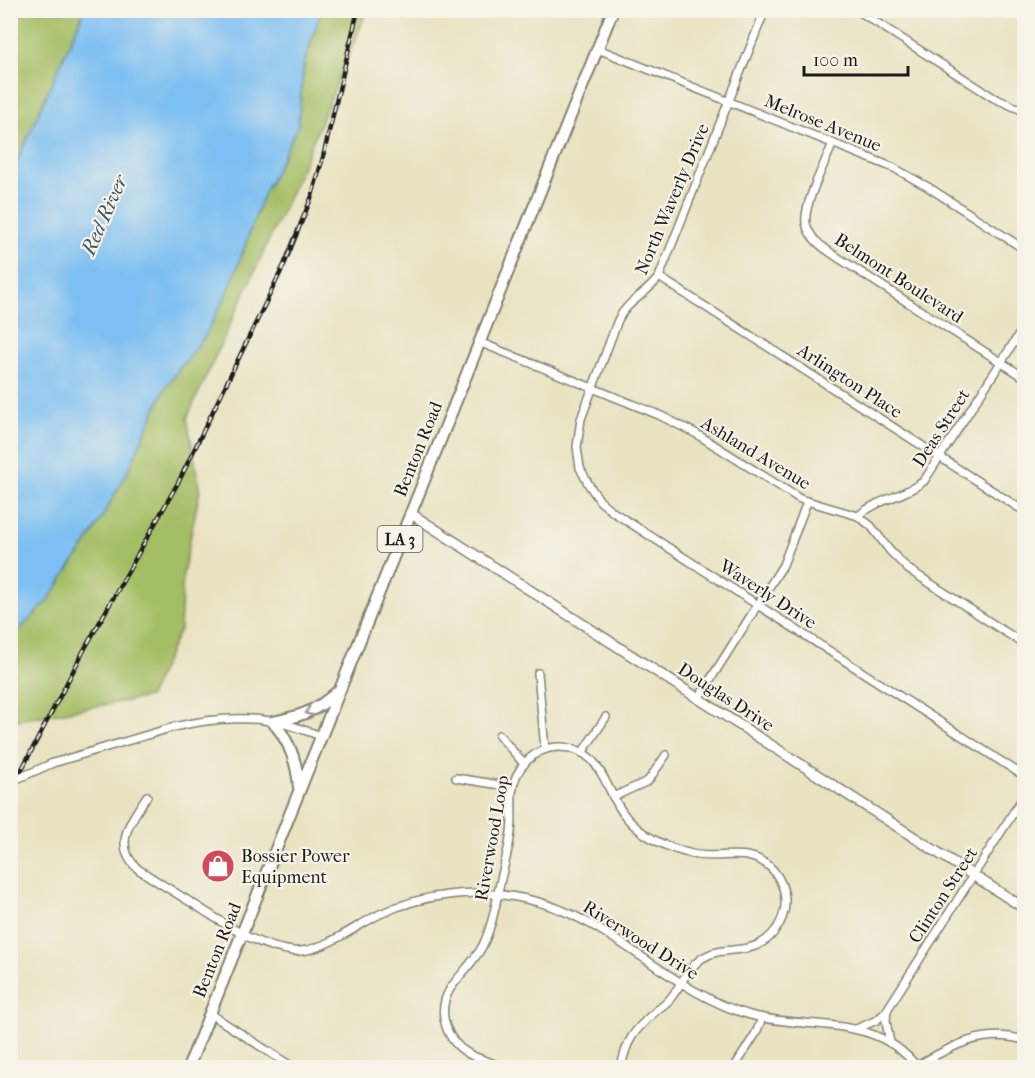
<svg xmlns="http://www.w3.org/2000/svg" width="1035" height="1078" viewBox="0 0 1035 1078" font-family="'IM FELL French Canon',serif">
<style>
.green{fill:#a4be65;stroke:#606d40;stroke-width:1.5}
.water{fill:#7dbff2;stroke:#4c6e87;stroke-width:1.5}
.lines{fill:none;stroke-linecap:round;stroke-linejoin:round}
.street-casing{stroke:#82806f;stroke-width:10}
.secondary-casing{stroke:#82806f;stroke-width:12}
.primary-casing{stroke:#82806f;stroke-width:14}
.street{stroke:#fff;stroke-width:7}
.secondary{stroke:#fff;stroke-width:9}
.primary{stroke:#fff;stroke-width:10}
.rail-casing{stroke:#1c1c1c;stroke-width:4.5}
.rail{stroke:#f7f3e8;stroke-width:2;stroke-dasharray:7;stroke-linecap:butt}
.street-bridge-casing{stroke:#82806f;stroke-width:10;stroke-linecap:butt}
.street-bridge{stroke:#fff;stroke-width:7}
.oneway{stroke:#999}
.labels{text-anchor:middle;stroke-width:4.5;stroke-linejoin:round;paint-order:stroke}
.shield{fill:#f7f3e8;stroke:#5e5c59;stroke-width:1.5}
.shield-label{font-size:16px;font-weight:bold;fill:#1c1c1c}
.street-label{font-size:18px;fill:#1c1c1c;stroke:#f7f3e8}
.poi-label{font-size:18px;fill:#1c1c1c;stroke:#f7f3e8;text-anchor:start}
.water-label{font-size:20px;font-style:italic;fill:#3e5567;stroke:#f7f3e8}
</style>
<rect width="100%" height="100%" fill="#f7f3e8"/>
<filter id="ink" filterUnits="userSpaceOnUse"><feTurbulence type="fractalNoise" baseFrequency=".0167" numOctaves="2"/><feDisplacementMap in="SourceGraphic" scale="12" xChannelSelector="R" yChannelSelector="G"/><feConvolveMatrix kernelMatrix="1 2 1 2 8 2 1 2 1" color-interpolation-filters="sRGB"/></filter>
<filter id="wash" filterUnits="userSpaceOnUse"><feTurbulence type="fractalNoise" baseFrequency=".008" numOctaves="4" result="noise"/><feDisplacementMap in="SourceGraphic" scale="24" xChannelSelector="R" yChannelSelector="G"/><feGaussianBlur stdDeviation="1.35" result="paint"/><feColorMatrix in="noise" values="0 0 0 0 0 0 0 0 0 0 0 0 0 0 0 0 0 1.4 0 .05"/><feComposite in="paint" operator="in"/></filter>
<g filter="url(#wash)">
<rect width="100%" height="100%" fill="#e9e3c2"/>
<g class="green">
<path d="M11,10L84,11L11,175L10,11Z"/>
<path d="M321,11H367L298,177L187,418L200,490L183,574L180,629L149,697L11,721V638L47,602L92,535L129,469L165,388L205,336L262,198L298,126L304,63Z"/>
</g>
<path class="water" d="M84,11H321L304,63L298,126L262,198L231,285L205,336L165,388L129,469L92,535L47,602L11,638V175Z"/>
</g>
<g filter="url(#ink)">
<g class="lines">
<defs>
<g id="street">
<path d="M765,10L659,277C647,294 627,301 618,320L581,419L577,447L580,468L589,485L600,501L613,512L1024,776"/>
<path d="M857,10L994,98L1024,111"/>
<path d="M598,49L894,168L928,187L1024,249"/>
<path d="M833,143C826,161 803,205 806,223C809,239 825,249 837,257L1024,377"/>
<path d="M659,277L1024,511"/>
<path d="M479,342L659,415L695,433L800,499L858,516L871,526L890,551L908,569L1024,644"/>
<path d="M858,516C877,499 904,497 924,481L1024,327"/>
<path d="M538,673L545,749"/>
<path d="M698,699L783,565L807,502"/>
<path d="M174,727C211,718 248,715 285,724C297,727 309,732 321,736"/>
<path d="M499,735L524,764"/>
<path d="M582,753L606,717"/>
<path d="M456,778L513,787"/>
<path d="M147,796C132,819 111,845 138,869C159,883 181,896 203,910C231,928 259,947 293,951C320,954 355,926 380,914C425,893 477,888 526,899C610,916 668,992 750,1015C808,1031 875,1012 918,1068"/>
<path d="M613,797L648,781L666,755"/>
<path d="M209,1013L294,1068"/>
<path d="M856,1029L877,1020L887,1011"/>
<path d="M890,1043L886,1021L887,1010L1024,796"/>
<path d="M917,1066C951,1046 984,1028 1024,1040"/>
<path d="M505,1068C493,1062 480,1060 469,1054C446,1041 436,1012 450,989C460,974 473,963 482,947C492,927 496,904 500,883C504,866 509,849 511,832C513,819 511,806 512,793C514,769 533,748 558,747C603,746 604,791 626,817C643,837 667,848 692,854C721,861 750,845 773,870C780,878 785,890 785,900C786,911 781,923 775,931C752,960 725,942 701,959C686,969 681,987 669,1000C665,1005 659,1008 655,1012C634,1030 626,1041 621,1068"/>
<path d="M734,1068L756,1033L762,1018"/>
</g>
<path id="secondary" d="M410,513L1024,908"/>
<g id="primary">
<path d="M273,722C301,716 315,712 337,692"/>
<path d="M273,722C290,741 297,762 299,787"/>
<path d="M188,1068L613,10"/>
</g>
</defs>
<use href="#street" class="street-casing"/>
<use href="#secondary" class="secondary-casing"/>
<use href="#primary" class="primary-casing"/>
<use href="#street" class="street"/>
<use href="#secondary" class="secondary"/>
<use href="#primary" class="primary"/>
<defs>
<path id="rail" d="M10,792L84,650L179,481L284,265L312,196L323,157L358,10"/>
</defs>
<use href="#rail" class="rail-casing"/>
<use href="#rail" class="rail"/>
<defs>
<path id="street-bridge" d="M10,782L53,763L174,727"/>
</defs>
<use href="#street-bridge" class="street-bridge-casing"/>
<use href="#street-bridge" class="street-bridge"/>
</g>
<defs><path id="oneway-chevron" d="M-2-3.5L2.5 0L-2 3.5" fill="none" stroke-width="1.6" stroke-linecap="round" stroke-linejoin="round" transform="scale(1.5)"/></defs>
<use class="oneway" href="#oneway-chevron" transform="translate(309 712) rotate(155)"/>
</g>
<defs>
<symbol id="shop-disc" viewBox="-11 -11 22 22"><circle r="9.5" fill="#d1495b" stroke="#f7f3e8"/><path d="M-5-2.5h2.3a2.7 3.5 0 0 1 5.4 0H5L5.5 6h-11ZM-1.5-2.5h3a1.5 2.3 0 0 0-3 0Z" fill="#fff"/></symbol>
</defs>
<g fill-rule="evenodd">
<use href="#shop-disc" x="199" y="847" width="38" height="38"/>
</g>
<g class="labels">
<rect class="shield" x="377.5" y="526" width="45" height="26" rx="4.5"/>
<g class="shield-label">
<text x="400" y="545">LA 3</text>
</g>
<g class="street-label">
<text transform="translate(823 123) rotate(22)" y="6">Melrose Avenue</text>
<text transform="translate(672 199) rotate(-67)" y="6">North Waverly Drive</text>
<text transform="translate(899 278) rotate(33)" y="6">Belmont Boulevard</text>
<text transform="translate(850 381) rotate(33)" y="6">Arlington Place</text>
<text transform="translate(941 428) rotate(-57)" y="6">Deas Street</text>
<text transform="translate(418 449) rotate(-68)" y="6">Benton Road</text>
<text transform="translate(756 453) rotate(31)" y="6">Ashland Avenue</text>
<text transform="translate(768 594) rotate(33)" y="6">Waverly Drive</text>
<text transform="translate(726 697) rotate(33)" y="6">Douglas Drive</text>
<text transform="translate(492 838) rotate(-80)" y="6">Riverwood Loop</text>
<text transform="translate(943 895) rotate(-57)" y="6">Clinton Street</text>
<text transform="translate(641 940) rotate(32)" y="6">Riverwood Drive</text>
<text transform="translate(217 950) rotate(-68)" y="6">Benton Road</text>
</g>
<g class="poi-label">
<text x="241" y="862">Bossier Power<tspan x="241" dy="21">Equipment</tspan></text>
</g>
<g class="water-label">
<text transform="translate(104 215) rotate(-66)" y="7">Red River</text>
</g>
</g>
<rect width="1035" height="1078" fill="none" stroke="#f7f3e8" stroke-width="36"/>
<path d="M804 66v9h104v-9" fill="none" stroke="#1c1c1c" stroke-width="3"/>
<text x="813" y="66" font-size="18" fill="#1c1c1c" stroke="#f7f3e8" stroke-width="4.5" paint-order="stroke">100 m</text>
</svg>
